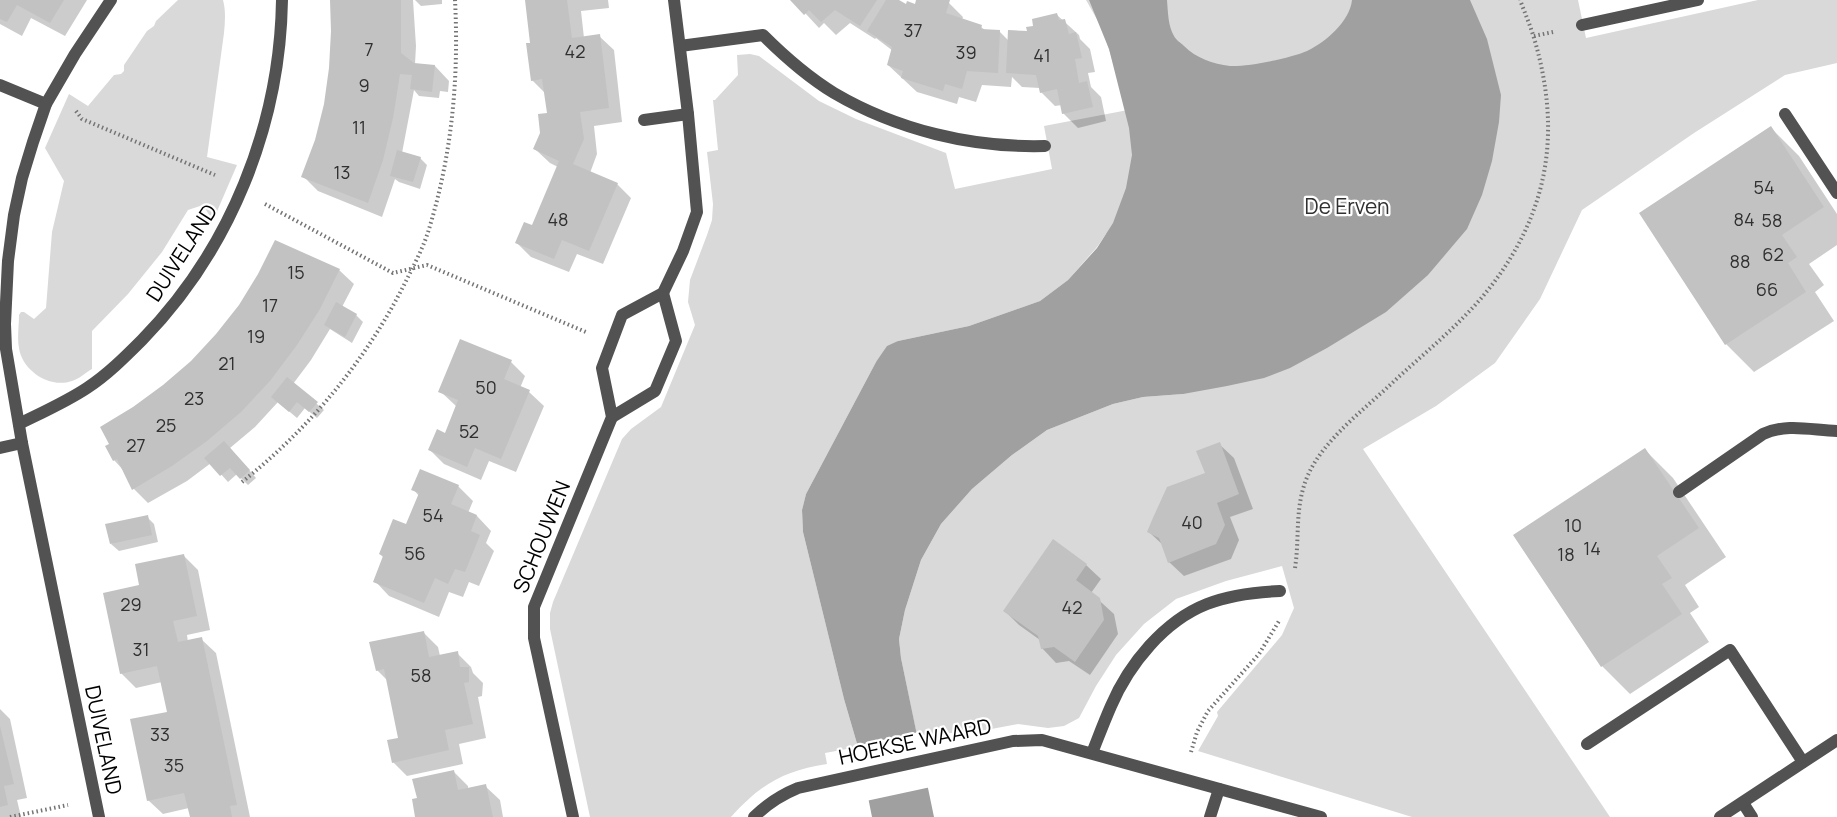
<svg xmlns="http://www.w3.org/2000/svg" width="1837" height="817" viewBox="0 0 1837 817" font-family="Manrope,sans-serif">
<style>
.green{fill:#d9d9d9}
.water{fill:#a0a0a0}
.pier{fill:#fff}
.shadow{fill:#0003}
.building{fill:#c2c2c2}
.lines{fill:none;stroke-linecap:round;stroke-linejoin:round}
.path{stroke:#747474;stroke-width:4;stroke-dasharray:1.5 3;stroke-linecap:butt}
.lane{stroke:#525252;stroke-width:12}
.street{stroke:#525252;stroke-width:12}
.labels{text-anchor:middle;stroke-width:4.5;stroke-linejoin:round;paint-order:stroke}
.number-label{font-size:18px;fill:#303030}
.park-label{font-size:21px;fill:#303030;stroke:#fff}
.street-label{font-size:21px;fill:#000;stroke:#fff}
</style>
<rect width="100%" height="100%" fill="#fff"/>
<g class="green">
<path d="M178,0H223C226,11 225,22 224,33L207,157L237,165L215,216L211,218L203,205L188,210L162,252L128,294L92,331V369C85,373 79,379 72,381C49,389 22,370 19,348C17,338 19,326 19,315L21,312H24L34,319L46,308L52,232L64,181L45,148L69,94L88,106L114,75L121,74L124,71V65L147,31L154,26L156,21Z"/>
<path d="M1086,0H1578L1586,38L1758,0H1837V63L1785,75L1694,133L1582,210L1540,299L1495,363L1436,406L1363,449L1610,817H1412L1198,751L1218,716L1217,712L1282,635L1294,608L1282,566L1226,581L1176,599L1144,624L1116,655L1096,686L1079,718L1064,726L1048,728L1018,724L986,730L917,736L901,658L899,639L905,610L921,560L941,524L972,489L1012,455L1047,430L1113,404L1143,397L1183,394L1106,234L1097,247L1068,280L1040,301L969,326L898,341L876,362L806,494L802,510L803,532L844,699L858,747L825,753L827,764C783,771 761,784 731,817H590L550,629V613L553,602L622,439L631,429L661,407L695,325L688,302L690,280L707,235L712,220L713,204L707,152L718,150L713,100H715L738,75L737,55L750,54L759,56L819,101L856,119L946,153L955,189L1052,169L1044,126L1128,110L1103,30Z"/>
</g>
<path class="water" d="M1089,0H1167C1168,12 1168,26 1174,36C1176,40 1181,43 1184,46C1196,58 1213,64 1230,66C1248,67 1291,58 1307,51C1326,42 1350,21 1352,0H1470L1487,39L1501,95L1499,122L1492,161L1482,195L1467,229L1428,275L1386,312L1327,348L1290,368L1264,378L1227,386L1183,394L1143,397L1113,404L1047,430L1012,455L972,489L941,524L921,560L905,610L899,639L901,658L934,817H872L858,747L844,699L803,532L802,510L806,494L876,362L887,346L898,341L969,326L1040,301L1068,280L1097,248L1113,223L1126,188L1132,155L1129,128L1109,49Z"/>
<path class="pier" d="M919,732L931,787L866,801L855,746Z"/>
<g class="shadow">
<path d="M0,0H87L65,36L31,18L22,36L0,24Z"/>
<path d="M331,0H413L416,46L415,64L435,66L449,81L448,92L440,91L439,98L419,96L414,90L402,153L420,158L427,165L420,189L399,182L395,179L382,217L318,191L303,176L316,140L325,104L331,68L333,31Z"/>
<path d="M415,0H442V4L421,6Z"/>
<path d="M535,0H608L609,8L581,11L584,38L599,36L614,50L622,122L594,126L597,154L590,173L617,184L631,198L603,264L577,254L569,272L531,257L517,243L533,227L558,167L550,163L535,149L548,115L546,94L532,80V44Z"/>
<path d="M793,0H896L907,7L916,6L918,0H940L949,3L963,17L962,20L981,27L985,30L999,31L1009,41L1029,32L1057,15L1079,35L1080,39L1090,49L1095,72L1088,73L1091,87L1101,97L1106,121L1078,128L1063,113L1062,105L1055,106L1041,92L1040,88L1022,87L1012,77L1011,87L982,85L976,102L959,97L957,104L917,92L888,65L893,51L876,38L875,39L850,23L836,35L824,23L819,28Z"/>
<path d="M1771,128L1799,156L1837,214V245L1809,264L1824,285L1815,292L1834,321L1754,372L1726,344Z"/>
<path d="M339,270L354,284L342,307L356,315L363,322L352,343L330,329L311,360L293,384L324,410L317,418L305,408L297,418L278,402L255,427L230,448L256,478L248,485L237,474L228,482L211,463L187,481L148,503L134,489L124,471L114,460L134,408Z"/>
<path d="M511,362L525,376L520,388L529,392L544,406L516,472L489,461L481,480L444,464L430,450L445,435L457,407L440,391Z"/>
<path d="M1219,444L1234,458L1253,509L1230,517L1239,540L1231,559L1184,576L1169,562L1164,546L1149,532L1207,474Z"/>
<path d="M1645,450L1673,478L1726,557L1685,585L1699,607L1690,613L1709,642L1630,694L1602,666Z"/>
<path d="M458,486L473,501L468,513L477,516L491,531L486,543L494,551L479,586L469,582L463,597L449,592L439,617L389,596L375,581L384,558L380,554L407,526L419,496L413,489Z"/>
<path d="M147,517L154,524L158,542L119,551L111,544Z"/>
<path d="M183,555L198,570L210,630L187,635L188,642L201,639L216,653L250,817H191L189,808L163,814L148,800L169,713L162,682L136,688L121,673L141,587Z"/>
<path d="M1086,565L1101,579L1091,593L1114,614L1118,634L1090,675L1069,661L1056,663L1042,648L1040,640L1019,625L1005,611Z"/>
<path d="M423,632L438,647L440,656L457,653L471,667L473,673L483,683L482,696L478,697L486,738L459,744L463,764L407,776L393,762L400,739L388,681L377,670Z"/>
<path d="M0,709L10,719L27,798L17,800L21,817H0Z"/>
<path d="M453,771L468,786V789L485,786L500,800L503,817H417L418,799Z"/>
</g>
<g class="building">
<path d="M0,0H64L50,23L17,5L7,22L0,19Z"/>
<path d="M330,0H401V53L414,63L435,65L432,92L410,89L412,75L400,74L393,118L383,160L368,203L301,177L315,140L324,104L329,68L331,31Z"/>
<path d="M525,0H567L572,38L600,34L609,108L580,112L584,139L573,164L618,183L589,251L562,240L554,259L515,243L524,222L532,225L559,161L533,149L540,133L538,114L547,113L542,79L531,81L526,43H530Z"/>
<path d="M790,0H877L860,26L835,10L821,22L809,10L804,15Z"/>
<path d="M886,0H899L906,4L907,1L915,4L916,0H950L946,13L982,25L981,29L1000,30L998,73L967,71L962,89L945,84L943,91L901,78L903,71L887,65L892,47L867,31Z"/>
<path d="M1057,13L1059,20L1065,19L1069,34L1076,32L1082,58L1075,59L1079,83L1087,81L1093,107L1062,114L1057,89L1040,93L1036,75L1006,73L1008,30L1027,31L1026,27L1033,26L1032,19Z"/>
<path d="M1771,126L1824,207L1782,235L1797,257L1788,263L1806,292L1725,345L1639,213Z"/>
<path d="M397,150L421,157L413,182L390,176Z"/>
<path d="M275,240L340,269L320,309L297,345L270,381L241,412L207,441L172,466L132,490L117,459L113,461L105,446L109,444L100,427L133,407L163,385L191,361L216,334L239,305L258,274Z"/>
<path d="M336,302L357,314L345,337L324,325Z"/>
<path d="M460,339L512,360L504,379L530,390L501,459L475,448L467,467L428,450L437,429L445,433L458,400L438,392Z"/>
<path d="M287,377L318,402L309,412L297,402L289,412L271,397Z"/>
<path d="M224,441L250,470L240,479L230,468L220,476L204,458Z"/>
<path d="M1220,442L1239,494L1217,503L1225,525L1216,544L1168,563L1159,538L1147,532L1152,520L1167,487L1205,473L1196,451Z"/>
<path d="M1645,448L1699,528L1657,556L1672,578L1662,584L1682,614L1601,667L1513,535Z"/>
<path d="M420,469L459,485L451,504L477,515L471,531L480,535L465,572L455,569L448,584L435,578L424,603L373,582L383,556L379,554L393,519L406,524L419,493L411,490Z"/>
<path d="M148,515L152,535L110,544L105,524Z"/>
<path d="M1053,539L1087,564L1076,580L1100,598L1104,620L1075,662L1054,647L1041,649L1038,636L1003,611Z"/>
<path d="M184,554L197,616L173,621L178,642L202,637L237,805L230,806L232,817H190L184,793L147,801L130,719L167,712L157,666L120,674L103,593L139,585L135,564Z"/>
<path d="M424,631L429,657L458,651L460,667H469V682L464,683L473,724L445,730L449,750L392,763L387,740L398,738L384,669L376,671L369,642Z"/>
<path d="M0,726L14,784L4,786L8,805L0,807Z"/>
<path d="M454,770L458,790L486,784L493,817H415L412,799L417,798L412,779Z"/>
</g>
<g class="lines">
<g class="path">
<path d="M1534,36L1553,32"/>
<path d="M76,111L82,119L215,175"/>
<path d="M265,204L393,273L427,265L586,332"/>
<path d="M242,482C311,427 368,358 407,279C415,263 424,246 429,229C452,154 459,78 455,0"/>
<path d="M1295,568C1300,536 1294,507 1308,475C1323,441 1363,410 1390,385C1423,354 1460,325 1488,290C1549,213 1562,132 1534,38C1530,25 1525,13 1520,0"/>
<path d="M1191,752L1197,732L1208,711L1259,654L1279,621"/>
<path d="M10,817L68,805"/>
</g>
<g class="lane">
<path d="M1785,114L1837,193"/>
<path d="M644,120L688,114"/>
<path d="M0,448L22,443"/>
<path d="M1679,492L1763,434C1787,423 1811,430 1837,431"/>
<path d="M1587,744L1730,650L1803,762"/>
</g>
<g class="street">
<path d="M1582,25L1698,0"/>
<path d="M680,46L763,35C784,56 808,77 834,93C897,130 972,148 1045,146"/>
<path d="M0,85L46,104"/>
<path d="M612,417L655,391L676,341L663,293"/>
<path d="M19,424C41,413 66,402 87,388C107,375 125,357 142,340C230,250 280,126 282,0"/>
<path d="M1092,753C1098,738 1104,722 1111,706C1129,664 1164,621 1207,604C1230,595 1256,592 1280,591"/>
<path d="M1743,803L1752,817"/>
<path d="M99,817L22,443L6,349L5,324L8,261L14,215L22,178L33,142L46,104L75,54L111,0"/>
<path d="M573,817L534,638V607L612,417L602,368L622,315L663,293L683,251L697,212L688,114L674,0"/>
<path d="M754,817C767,804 781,795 798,788L1013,741L1042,740L1321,817"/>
<path d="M1210,817L1219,789"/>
<path d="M1720,817L1837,740"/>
</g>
</g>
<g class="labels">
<g class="number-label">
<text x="913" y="37">37</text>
<text x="369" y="56">7</text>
<text x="575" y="58">42</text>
<text x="966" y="59">39</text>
<text x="1042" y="62">41</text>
<text x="364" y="92">9</text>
<text x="359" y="134">11</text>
<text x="342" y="179">13</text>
<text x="1764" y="194">54</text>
<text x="558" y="226">48</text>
<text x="1744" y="226">84</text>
<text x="1772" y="227">58</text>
<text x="1773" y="261">62</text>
<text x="1740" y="268">88</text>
<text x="296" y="279">15</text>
<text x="1767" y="296">66</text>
<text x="270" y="312">17</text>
<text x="256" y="343">19</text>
<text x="227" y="370">21</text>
<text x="486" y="394">50</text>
<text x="194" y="405">23</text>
<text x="166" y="432">25</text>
<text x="469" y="438">52</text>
<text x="136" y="452">27</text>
<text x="433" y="522">54</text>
<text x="1192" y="529">40</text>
<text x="1573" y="532">10</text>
<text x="1592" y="555">14</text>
<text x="415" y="560">56</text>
<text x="1566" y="561">18</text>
<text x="131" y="611">29</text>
<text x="1072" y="614">42</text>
<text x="141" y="656">31</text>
<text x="421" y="682">58</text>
<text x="160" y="741">33</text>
<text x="174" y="772">35</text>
</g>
<g class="park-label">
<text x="1347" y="214">De Erven</text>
</g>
<g class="street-label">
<text transform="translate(182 253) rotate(-57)" y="7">DUIVELAND</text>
<text transform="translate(542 537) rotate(-68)" y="7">SCHOUWEN</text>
<text transform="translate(103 740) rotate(78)" y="7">DUIVELAND</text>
<text transform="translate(915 742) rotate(-12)" y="7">HOEKSE WAARD</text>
</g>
</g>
</svg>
